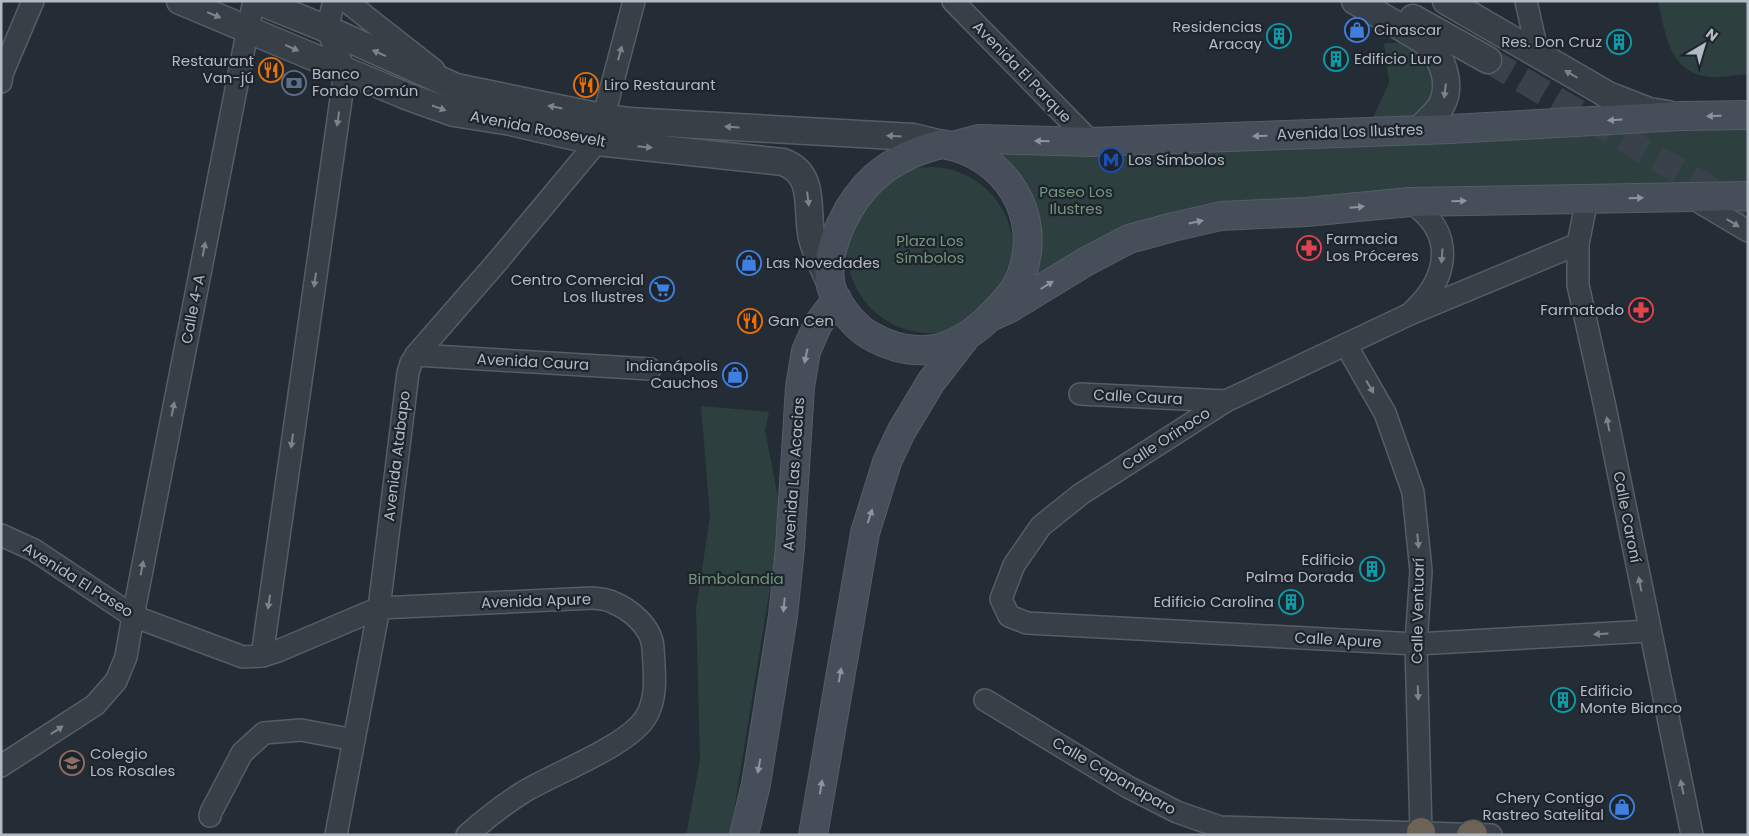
<svg xmlns="http://www.w3.org/2000/svg" width="1749" height="836" viewBox="0 0 1749 836" font-family="Poppins,sans-serif">
<style>
.green{fill:#2d3f3e}
.lines{fill:none;stroke-linecap:round;stroke-linejoin:round}
.tertiary-tunnel{stroke:#39424b;stroke-width:26;stroke-dasharray:26 13;stroke-linecap:butt}
.minor-casing{stroke:#555d65;stroke-width:24}
.tertiary-casing{stroke:#555d65;stroke-width:29}
.secondary-casing{stroke:#555d65;stroke-width:30}
.motorway-casing{stroke:#424a52;stroke-width:30}
.minor{stroke:#373f47;stroke-width:21}
.tertiary{stroke:#373f47;stroke-width:26}
.secondary{stroke:#464e5a;stroke-width:28}
.motorway{stroke:#6c6255;stroke-width:28}
.oneway{fill:#7b838b}
.oneway2{fill:#8c949e}
.labels{text-anchor:middle;stroke-width:4.5;stroke-linejoin:round;paint-order:stroke}
.poi-label{font-size:15px;fill:#b2bac3;stroke:#1d242c;text-anchor:start}
.street-label{font-size:15px;fill:#b2bac3;stroke:#1d242c}
.park-label{font-size:15px;fill:#74967b;stroke:#1d242c}
</style>
<rect width="100%" height="100%" fill="#242d36"/>
<g class="green">
<path d="M1658,1H1748V74C1736,75 1724,77 1712,77C1669,74 1666,35 1658,1Z"/>
<path d="M1413,42L1439,73L1434,101L1415,123L1372,120L1389,83L1384,43Z"/>
<path d="M1748,119V196L1171,225L999,311L1020,274L1012,196L957,148Z"/>
<circle cx="930" cy="250" r="83"/>
<path d="M701,406L769,412L765,430L780,508L774,563L731,829L729,835H683L687,831L700,759L696,609L710,516Z"/>
</g>
<g class="lines">
<path class="tertiary-tunnel" d="M1488,60L1748,211"/>
<defs>
<g id="minor">
<path d="M346,1L434,70"/>
<path d="M953,1L1091,142"/>
<path d="M1526,1L1538,55"/>
<path d="M1,82L2,74L33,1"/>
<path d="M1689,196L1748,231"/>
<path d="M1587,199L1578,244V285L1605,407L1692,835"/>
<path d="M1410,202C1456,232 1450,277 1412,312"/>
<path d="M1578,244L1410,314L1226,401L1081,494L1041,526L1014,565L1001,599L1009,616L1027,623L1416,644L1649,631"/>
<path d="M1346,345L1385,413L1413,492L1421,571L1416,644L1421,832"/>
<path d="M416,355L650,369"/>
<path d="M1080,394L1226,401"/>
<path d="M1,535L34,550L133,616L243,657L262,656L278,651L379,608L593,598C599,599 607,599 612,602C630,609 652,627 653,648C654,670 658,695 647,715C632,745 552,774 522,793C503,805 484,820 467,835"/>
<path d="M262,656L345,71L327,29L334,1"/>
<path d="M985,700L1128,787L1177,812L1220,827L1491,835"/>
<path d="M1,766L95,705L116,681L126,657L133,616L248,28L254,1"/>
<path d="M210,816L211,812L242,753L264,733L301,730L354,740"/>
<path d="M336,835L379,608L408,373L411,363L416,355L497,262L597,142L634,1"/>
</g>
<g id="tertiary">
<path d="M180,1L406,96L454,113L511,122L597,142L783,162C819,175 804,214 813,242C817,255 824,269 830,282"/>
<path d="M258,1L327,29L456,87L602,117L629,121L913,137L942,144"/>
<path d="M1355,1C1376,14 1405,28 1425,42C1443,56 1452,84 1442,104C1437,114 1426,122 1419,130"/>
<path d="M1446,1L1608,95L1649,111L1668,114"/>
<path d="M1413,18L1488,60"/>
</g>
<g id="secondary">
<path d="M942,144C1005,154 1044,215 1021,276C1015,292 1003,303 992,315C955,352 916,362 869,335C854,326 832,300 830,281C826,245 848,201 875,177C894,160 917,150 942,144Z"/>
<path d="M953,146L979,139L1091,142L1451,129L1681,116L1748,115"/>
<path d="M990,317L1010,308L1087,261L1129,239L1173,227L1221,216L1306,212L1410,202L1748,196"/>
<path d="M744,835L756,784L783,616L790,548L800,387L806,351L818,324L837,299"/>
<path d="M813,835L865,533L887,462L901,432L931,382L965,338"/>
</g>
<g id="motorway">
<path d="M1421,835V832"/>
<path d="M1471,835L1473,834"/>
</g>
</defs>
<use href="#minor" class="minor-casing"/>
<use href="#tertiary" class="tertiary-casing"/>
<use href="#secondary" class="secondary-casing"/>
<use href="#motorway" class="motorway-casing"/>
<use href="#minor" class="minor"/>
<use href="#tertiary" class="tertiary"/>
<use href="#secondary" class="secondary"/>
<use href="#motorway" class="motorway"/>
</g>
<defs><path id="oneway-solid" d="M-6-.8H1V-3.2L6.5 0L1 3.2V.8H-6Z" transform="scale(1.25)"/></defs>
<g class="oneway">
<use href="#oneway-solid" transform="translate(214 15) rotate(22)"/>
<use href="#oneway-solid" transform="translate(292 48) rotate(24)"/>
<use href="#oneway-solid" transform="translate(379 53) rotate(-156)"/>
<use href="#oneway-solid" transform="translate(620 53) rotate(-75)"/>
<use href="#oneway-solid" transform="translate(1571 74) rotate(-150)"/>
<use href="#oneway-solid" transform="translate(1445 91) rotate(97)"/>
<use href="#oneway-solid" transform="translate(555 107) rotate(-169)"/>
<use href="#oneway-solid" transform="translate(439 108) rotate(19)"/>
<use href="#oneway-solid" transform="translate(338 119) rotate(98)"/>
<use href="#oneway-solid" transform="translate(732 127) rotate(-177)"/>
<use href="#oneway-solid" transform="translate(894 136) rotate(-177)"/>
<use href="#oneway-solid" transform="translate(645 147) rotate(6)"/>
<use href="#oneway-solid" transform="translate(808 199) rotate(83)"/>
<use href="#oneway-solid" transform="translate(1733 223) rotate(31)"/>
<use href="#oneway-solid" transform="translate(204 249) rotate(-79)"/>
<use href="#oneway-solid" transform="translate(1442 256) rotate(94)"/>
<use href="#oneway-solid" transform="translate(315 280) rotate(98)"/>
<use href="#oneway-solid" transform="translate(1370 387) rotate(60)"/>
<use href="#oneway-solid" transform="translate(173 409) rotate(-79)"/>
<use href="#oneway-solid" transform="translate(1608 424) rotate(-101)"/>
<use href="#oneway-solid" transform="translate(292 441) rotate(98)"/>
<use href="#oneway-solid" transform="translate(1418 541) rotate(84)"/>
<use href="#oneway-solid" transform="translate(142 568) rotate(-79)"/>
<use href="#oneway-solid" transform="translate(1640 584) rotate(-101)"/>
<use href="#oneway-solid" transform="translate(269 602) rotate(98)"/>
<use href="#oneway-solid" transform="translate(1601 634) rotate(177)"/>
<use href="#oneway-solid" transform="translate(1418 693) rotate(88)"/>
<use href="#oneway-solid" transform="translate(57 730) rotate(-33)"/>
<use href="#oneway-solid" transform="translate(1682 787) rotate(-102)"/>
</g>
<g class="oneway2">
<use href="#oneway-solid" transform="translate(1714 116) rotate(179)"/>
<use href="#oneway-solid" transform="translate(1615 120) rotate(176)"/>
<use href="#oneway-solid" transform="translate(1260 136) rotate(178)"/>
<use href="#oneway-solid" transform="translate(1042 141) rotate(-178)"/>
<use href="#oneway-solid" transform="translate(1636 198) rotate(-2)"/>
<use href="#oneway-solid" transform="translate(1459 201) rotate(-1)"/>
<use href="#oneway-solid" transform="translate(1357 207) rotate(-5)"/>
<use href="#oneway-solid" transform="translate(1196 222) rotate(-12)"/>
<use href="#oneway-solid" transform="translate(1047 285) rotate(-32)"/>
<use href="#oneway-solid" transform="translate(806 356) rotate(102)"/>
<use href="#oneway-solid" transform="translate(870 516) rotate(-72)"/>
<use href="#oneway-solid" transform="translate(784 605) rotate(96)"/>
<use href="#oneway-solid" transform="translate(840 675) rotate(-80)"/>
<use href="#oneway-solid" transform="translate(759 766) rotate(100)"/>
<use href="#oneway-solid" transform="translate(821 787) rotate(-81)"/>
</g>
<defs>
<symbol id="shop-ring" viewBox="-11 -11 22 22"><circle r="9.5" fill="#1d242c" stroke="#3f7fe0" stroke-width="1.5"/><path d="M-5-2.5h2.3a2.7 3.5 0 0 1 5.4 0H5L5.5 6h-11ZM-1.5-2.5h3a1.5 2.3 0 0 0-3 0Z" fill="#3f7fe0"/></symbol>
<symbol id="building-ring" viewBox="-11 -11 22 22"><circle r="9.5" fill="#1d242c" stroke="#0f9aa8" stroke-width="1.5"/><path d="M-4-6H4V6H1V3H-1V6H-4ZM-2.5-4.3h1.7v1.8h-1.7ZM.8-4.3h1.7v1.8H.8ZM-2.5-1h1.7V.8h-1.7ZM.8-1h1.7V.8H.8Z" fill="#0f9aa8"/></symbol>
<symbol id="restaurant-ring" viewBox="-11 -11 22 22"><circle r="9.5" fill="#1d242c" stroke="#e8710a" stroke-width="1.5"/><path d="M-5-6h1v4h1v-4h1v4h1v-4h1v5L-1.5 .5V6h-2V.5L-5-1ZM5-6V6H3V1.5H1.5Q1.5-4 5-6Z" fill="#e8710a"/></symbol>
<symbol id="bank-ring" viewBox="-11 -11 22 22"><circle r="9.5" fill="#1d242c" stroke="#5c6f8a" stroke-width="1.5"/><path d="M-6-4H6V4H-6ZM0-2.3a2.3 2.3 0 1 0 0 4.6a2.3 2.3 0 1 0 0-4.6Z" fill="#5c6f8a"/></symbol>
<symbol id="metro-ring" viewBox="-11 -11 22 22"><circle r="9.5" fill="#1d242c" stroke="#1a4fb4" stroke-width="1.5"/><path d="M-5.5 5V-5H-3L0 0L3-5H5.5V5H3V-.5L0 4L-3-.5V5Z" fill="#1a4fb4"/></symbol>
<symbol id="pharmacy-ring" viewBox="-11 -11 22 22"><circle r="9.5" fill="#1d242c" stroke="#e0444e" stroke-width="1.5"/><path d="M-2-6h4v4h4v4h-4v4h-4v-4h-4v-4h4Z" fill="#e0444e"/></symbol>
<symbol id="supermarket-ring" viewBox="-11 -11 22 22"><circle r="9.5" fill="#1d242c" stroke="#3f7fe0" stroke-width="1.5"/><path d="M-6-5.5h2.5l.6 2H6L4.5 2H-2.5L-4.4-4H-6ZM-1.5 3.2a1.3 1.3 0 1 0 .1 0ZM3 3.2a1.3 1.3 0 1 0 .1 0Z" fill="#3f7fe0"/></symbol>
<symbol id="school-ring" viewBox="-11 -11 22 22"><circle r="9.5" fill="#1d242c" stroke="#8d6e63" stroke-width="1.5"/><path d="M0-5L7-2L0 1L-7-2ZM-4 1L0 2.5L4 1V4Q0 6-4 4Z" fill="#8d6e63"/></symbol>
</defs>
<g fill-rule="evenodd">
<use href="#shop-ring" x="1343" y="16" width="28" height="28"/>
<use href="#building-ring" x="1265" y="22" width="28" height="28"/>
<use href="#building-ring" x="1605" y="28" width="28" height="28"/>
<use href="#building-ring" x="1322" y="45" width="28" height="28"/>
<use href="#restaurant-ring" x="257" y="56" width="28" height="28"/>
<use href="#bank-ring" x="280" y="69" width="28" height="28"/>
<use href="#restaurant-ring" x="572" y="71" width="28" height="28"/>
<use href="#metro-ring" x="1097" y="146" width="28" height="28"/>
<use href="#pharmacy-ring" x="1295" y="234" width="28" height="28"/>
<use href="#shop-ring" x="735" y="249" width="28" height="28"/>
<use href="#supermarket-ring" x="648" y="275" width="28" height="28"/>
<use href="#pharmacy-ring" x="1627" y="296" width="28" height="28"/>
<use href="#restaurant-ring" x="736" y="307" width="28" height="28"/>
<use href="#shop-ring" x="721" y="361" width="28" height="28"/>
<use href="#building-ring" x="1358" y="555" width="28" height="28"/>
<use href="#building-ring" x="1277" y="588" width="28" height="28"/>
<use href="#building-ring" x="1549" y="686" width="28" height="28"/>
<use href="#school-ring" x="58" y="749" width="28" height="28"/>
<use href="#shop-ring" x="1608" y="793" width="28" height="28"/>
</g>
<g class="labels">
<g class="poi-label">
<text x="1262" y="32" text-anchor="end">Residencias<tspan x="1262" dy="17">Aracay</tspan></text>
<text x="1374" y="35">Cinascar</text>
<text x="1602" y="47" text-anchor="end">Res. Don Cruz</text>
<text x="1354" y="64">Edificio Luro</text>
<text x="254" y="66" text-anchor="end">Restaurant<tspan x="254" dy="17">Van-jú</tspan></text>
<text x="312" y="79">Banco<tspan x="312" dy="17">Fondo Común</tspan></text>
<text x="604" y="90">Liro Restaurant</text>
<text x="1128" y="165">Los Símbolos</text>
<text x="1326" y="244">Farmacia<tspan x="1326" dy="17">Los Próceres</tspan></text>
<text x="766" y="268">Las Novedades</text>
<text x="644" y="285" text-anchor="end">Centro Comercial<tspan x="644" dy="17">Los Ilustres</tspan></text>
<text x="1624" y="315" text-anchor="end">Farmatodo</text>
<text x="768" y="326">Gan Cen</text>
<text x="718" y="371" text-anchor="end">Indianápolis<tspan x="718" dy="17">Cauchos</tspan></text>
<text x="1354" y="565" text-anchor="end">Edificio<tspan x="1354" dy="17">Palma Dorada</tspan></text>
<text x="1274" y="607" text-anchor="end">Edificio Carolina</text>
<text x="1580" y="696">Edificio<tspan x="1580" dy="17">Monte Bianco</tspan></text>
<text x="90" y="759">Colegio<tspan x="90" dy="17">Los Rosales</tspan></text>
<text x="1604" y="803" text-anchor="end">Chery Contigo<tspan x="1604" dy="17">Rastreo Satelital</tspan></text>
</g>
<g class="street-label">
<text transform="translate(1022 72) rotate(46)" y="5">Avenida El Parque</text>
<text transform="translate(538 129) rotate(11)" y="5">Avenida Roosevelt</text>
<text transform="translate(1350 132) rotate(-2)" y="5">Avenida Los Ilustres</text>
<text transform="translate(193 309) rotate(-79)" y="5">Calle 4-A</text>
<text transform="translate(533 362) rotate(3)" y="5">Avenida Caura</text>
<text transform="translate(1138 397) rotate(3)" y="5">Calle Caura</text>
<text transform="translate(1166 439) rotate(-33)" y="5">Calle Orinoco</text>
<text transform="translate(397 456) rotate(-83)" y="5">Avenida Atabapo</text>
<text transform="translate(794 474) rotate(-86)" y="5">Avenida Las Acacias</text>
<text transform="translate(1627 517) rotate(79)" y="5">Calle Caroní</text>
<text transform="translate(78 580) rotate(32)" y="5">Avenida El Paseo</text>
<text transform="translate(536 601) rotate(-2)" y="5">Avenida Apure</text>
<text transform="translate(1418 611) rotate(-89)" y="5">Calle Ventuarí</text>
<text transform="translate(1338 640) rotate(3)" y="5">Calle Apure</text>
<text transform="translate(1114 776) rotate(30)" y="5">Calle Capanaparo</text>
</g>
<g class="park-label">
<text x="1076" y="197">Paseo Los<tspan x="1076" dy="17">Ilustres</tspan></text>
<text x="930" y="246">Plaza Los<tspan x="930" dy="17">Símbolos</tspan></text>
<text x="736" y="584">Bimbolandia</text>
</g>
</g>
<rect width="1749" height="836" fill="none" stroke="#b2bac3" stroke-width="5"/>
<g transform="translate(1704 45) rotate(38)" stroke="#1d242c" stroke-width="4" paint-order="stroke">
<path d="M0-4L9 19L0 12L-9 19Z" fill="#b2bac3"/>
<text y="-8" font-size="14" font-weight="bold" text-anchor="middle" fill="#b2bac3">N</text>
</g>
</svg>
